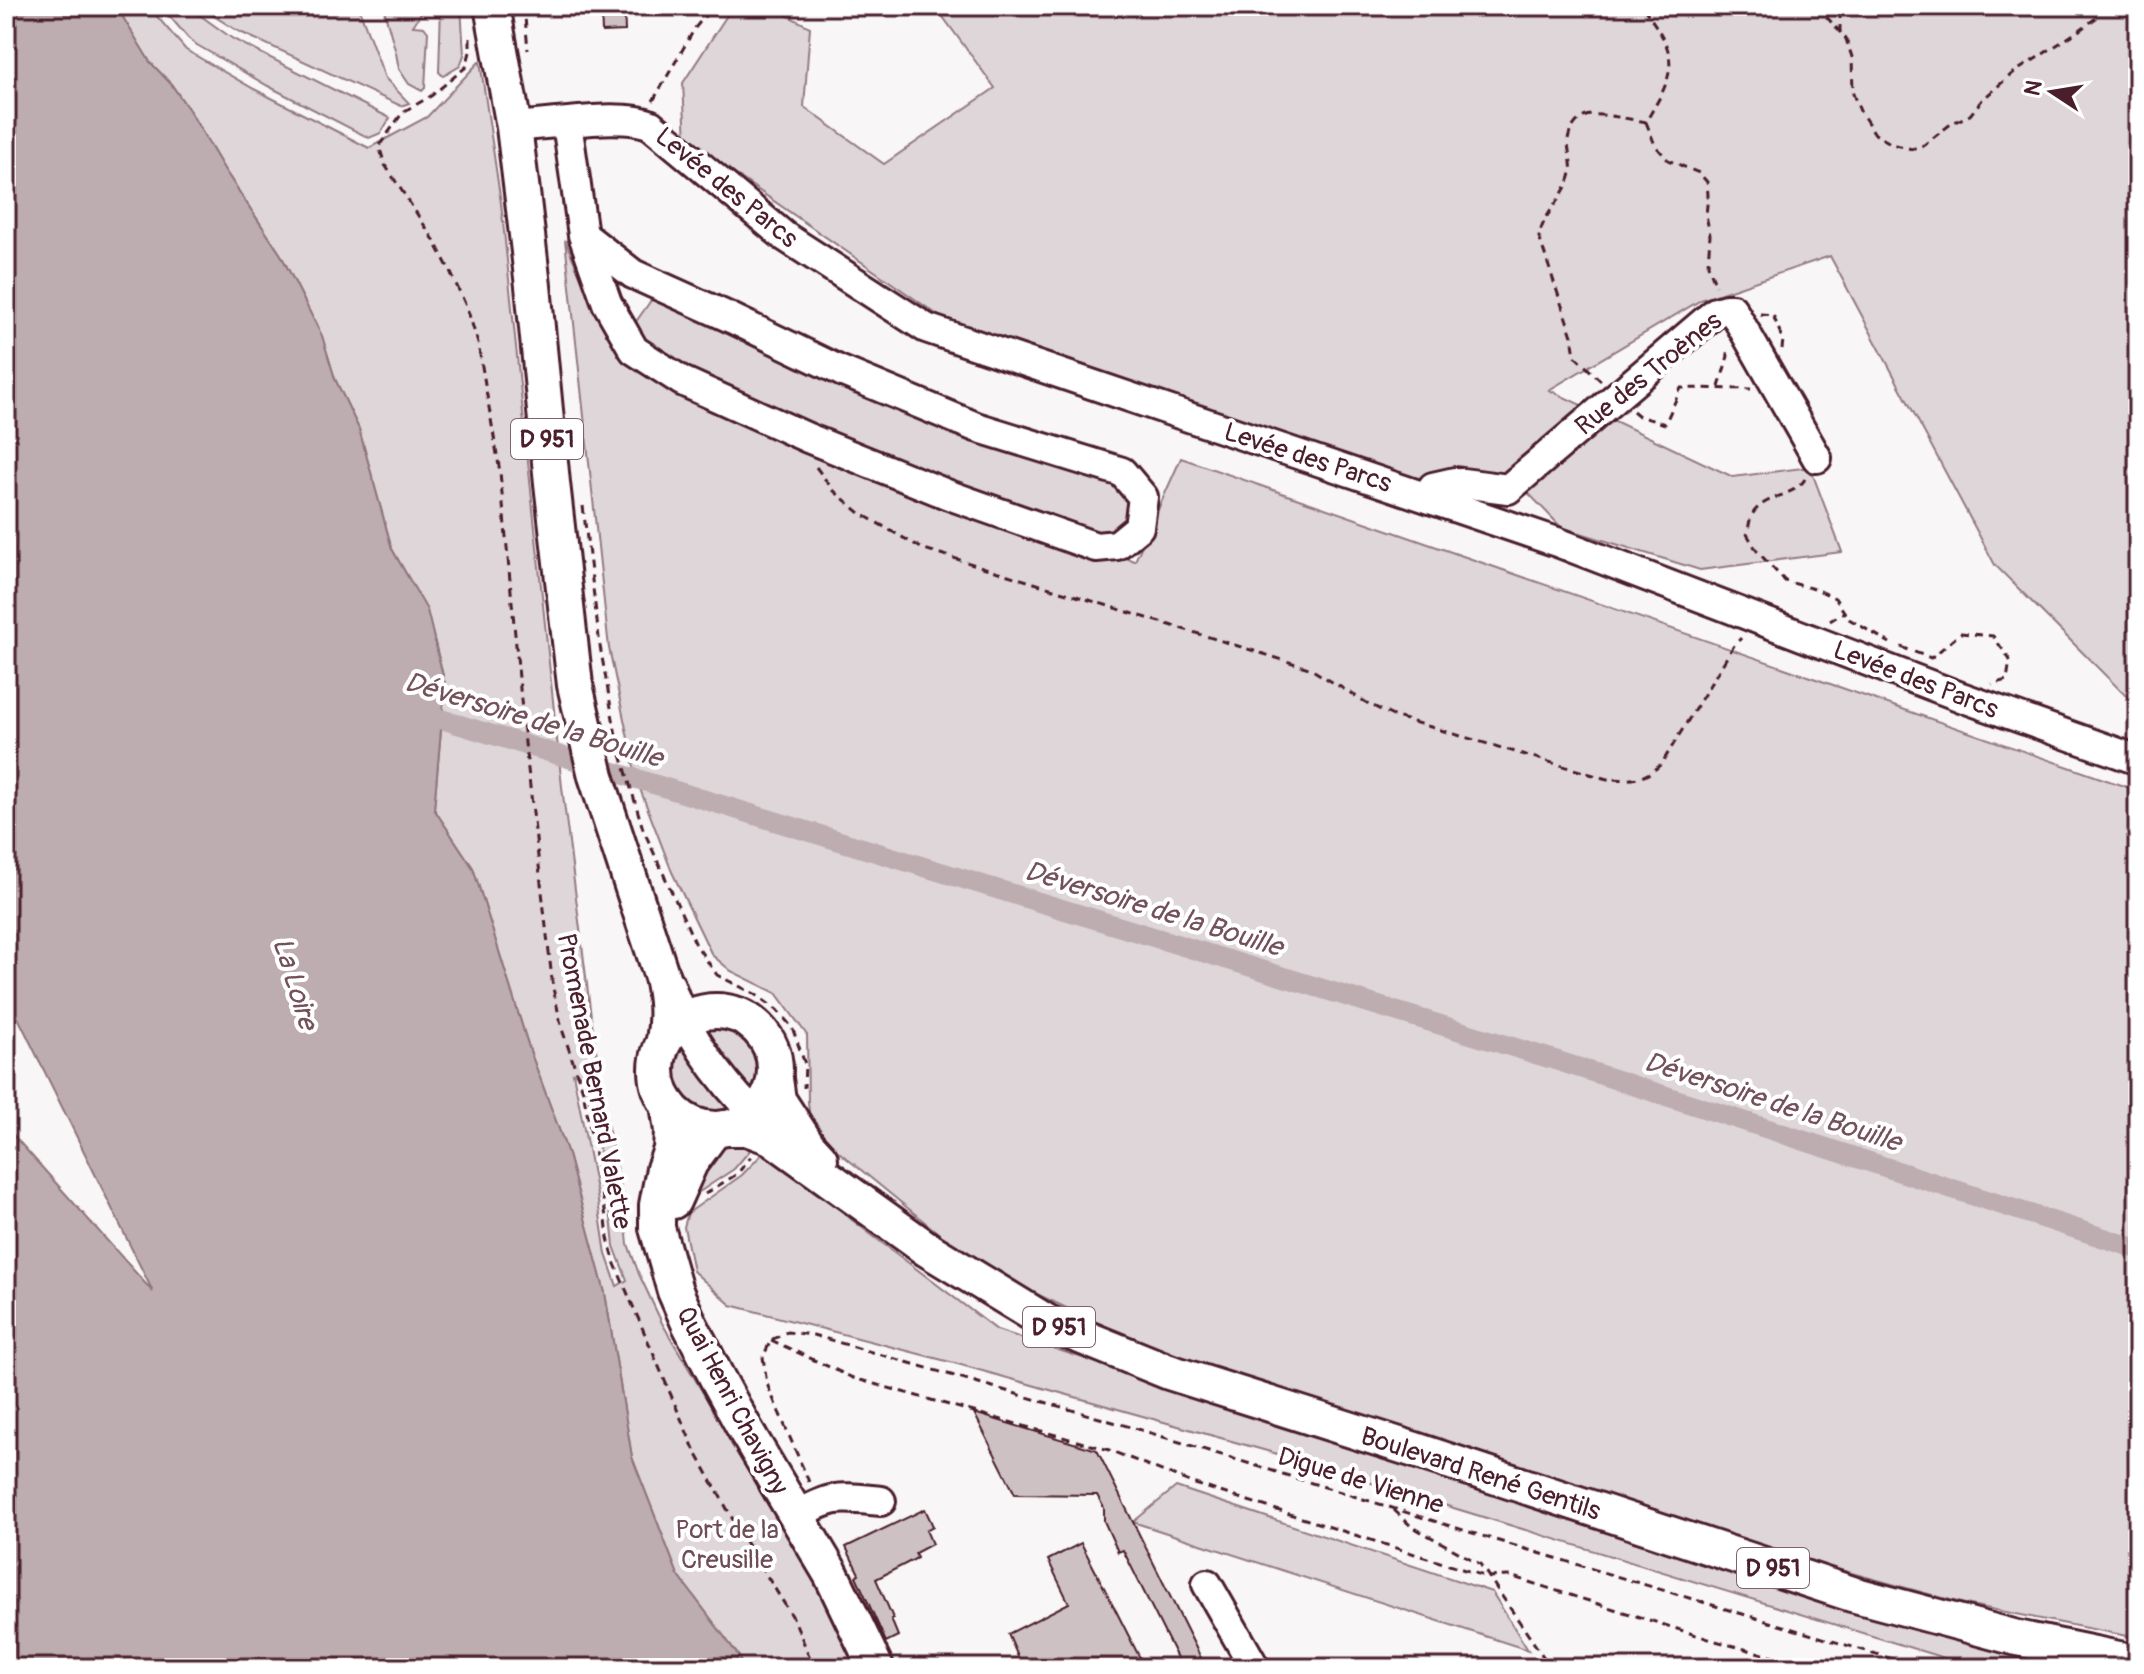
<svg xmlns="http://www.w3.org/2000/svg" width="2144" height="1674" viewBox="0 0 2144 1674" font-family="Pangolin,sans-serif">
<style>
.green{fill:#ded6d9;stroke:#947a82;stroke-width:2;fill-rule:evenodd}
.water{fill:#bdadb0;stroke:#8f747b;stroke-width:2}
.lines{fill:none;stroke-linecap:round;stroke-linejoin:round}
.canal{stroke:#bdadb0;stroke-width:20}
.building{fill:#cdc1c4;stroke:#4a1f2b;stroke-width:2}
.minor-casing{stroke:#4a1f2b;stroke-width:34}
.major-casing{stroke:#4a1f2b;stroke-width:40}
.path{stroke:#4a1f2b;stroke-width:3;stroke-dasharray:8 6;stroke-linecap:butt}
.minor{stroke:#fff;stroke-width:28}
.major{stroke:#fff;stroke-width:34}
.labels{text-anchor:middle;stroke-width:8;stroke-linejoin:round;paint-order:stroke}
.shield{fill:#fff;stroke:#80626b;stroke-width:2}
.shield-label{font-size:24px;font-weight:bold;fill:#4a1f2b}
.street-label{font-size:26px;fill:#4a1f2b;stroke:#fff}
.park-label{font-size:26px;fill:#6f4d56;stroke:#fff}
.water-label{font-size:28px;font-style:italic;fill:#72515a;stroke:#fff}
</style>
<rect width="100%" height="100%" fill="#f8f6f7"/>
<filter id="ink" filterUnits="userSpaceOnUse"><feTurbulence type="fractalNoise" baseFrequency=".0125" numOctaves="2"/><feDisplacementMap in="SourceGraphic" scale="16" xChannelSelector="R" yChannelSelector="G"/><feConvolveMatrix kernelMatrix="1 2 1 2 8 2 1 2 1" color-interpolation-filters="sRGB"/></filter>
<g filter="url(#ink)">
<g class="green">
<path d="M116,6H148L186,50L254,89L369,148L427,117L480,61L501,203L562,787L591,1016L607,1123L624,1203L628,1244L639,1274L662,1323L825,1600L856,1668H743L738,1655L678,1575L632,1457L605,1293L567,1151L530,1051L473,868L434,809L445,684L427,611L392,549L359,429L335,379L322,336L281,255L224,169L189,110L171,84L150,62ZM573,1073L584,1076L609,1200L614,1246L627,1280L617,1286L606,1254L597,1195Z"/>
<path d="M161,6H191L197,13L233,39L390,118L381,133L369,138L268,86L197,45L188,38Z"/>
<path d="M202,6H358L385,78L409,103L401,106L238,31L209,13Z"/>
<path d="M383,6H425L413,26L424,27L428,32L425,88L422,91L409,84L399,69L396,53Z"/>
<path d="M441,6H461L464,55L460,66L443,76L439,72Z"/>
<path d="M733,6H769L810,27L804,107L884,164L995,88L935,6H2138V703L2130,700L1995,565L1830,256L1701,300L1549,390L1733,477L1810,467L1842,552L1700,570L1561,527L1509,473L1416,480L945,320L686,140L683,83Z"/>
<path d="M565,240L598,318L615,347L635,370L780,436L1000,520L1135,561L1181,458L2138,791V1638L1965,1604L1826,1566L1222,1374L1122,1334L1026,1289L959,1250L828,1143L810,1119L808,1102L807,1035L776,993L731,971L712,955L672,872L637,781L609,648Z"/>
<path d="M663,296L1130,489L1134,522L1107,540L885,463L640,347L635,323L652,299Z"/>
<path d="M713,1025C739,1027 765,1048 761,1077C760,1082 755,1089 752,1094L704,1027Z"/>
<path d="M680,1043L731,1111C702,1118 670,1102 671,1068C672,1059 676,1051 680,1043Z"/>
<path d="M758,1141L734,1169L681,1204L716,1143Z"/>
<path d="M769,1147L852,1220L997,1330L1839,1606L2071,1668H1977L1267,1451L954,1363L731,1305L693,1271L684,1227L688,1213L742,1175Z"/>
<path d="M1176,1487L1492,1592L1528,1650L1133,1522Z"/>
</g>
<path class="water" d="M6,6H116L150,62L171,84L189,110L224,169L281,255L322,336L335,379L359,429L392,549L427,610L445,684L434,809L473,868L530,1051L567,1151L605,1293L632,1457L678,1575L738,1655L743,1668H6V1127L153,1292L6,993Z"/>
<g class="lines">
<path class="canal" d="M418,712L1555,1060L2138,1249"/>
</g>
<g class="building">
<path d="M624,6L625,31L602,32L601,7Z"/>
<path d="M974,1413L1097,1450L1206,1668H1182L1123,1550L1118,1552L1104,1521V1508L1097,1495L1015,1494Z"/>
<path d="M925,1509L933,1526L926,1530L932,1544L915,1553L917,1558L876,1579L893,1618L891,1619L898,1636L886,1642L856,1576L859,1574L846,1547Z"/>
<path d="M1081,1543L1112,1603L1145,1668H1023L1008,1634L1069,1603L1048,1560Z"/>
</g>
<g class="lines">
<defs>
<g id="minor">
<path d="M567,123L583,235L607,303L634,350L682,381L808,438L949,495L1096,547L1117,545L1139,527L1143,497L1122,472L976,427L841,371L733,319L633,274L583,235"/>
<path d="M514,127C548,125 623,112 651,125L784,236L926,328L1557,542L1961,697L2138,760"/>
<path d="M1426,497L1433,487L1455,482L1508,489L1716,312L1726,309H1732L1817,458"/>
<path d="M670,985C689,1042 733,1099 780,1137"/>
<path d="M796,1516C834,1494 839,1497 881,1501"/>
<path d="M1207,1584L1255,1668"/>
</g>
<g id="major">
<path d="M492,6L514,127L522,192L533,286L552,483L575,685L596,776L662,977C667,1000 668,1018 664,1041"/>
<circle cx="716" cy="1070" r="59"/>
<path d="M775,1079L778,1100L808,1146L820,1159"/>
<path d="M668,1104L672,1131L671,1150L664,1169L657,1205V1228L675,1291L689,1323L716,1376L746,1431L831,1574L876,1668"/>
<path d="M726,1128H747L771,1137L927,1249L1048,1323L1169,1372L1415,1450L1852,1594L2017,1638L2138,1663"/>
<path d="M673,1201L690,1163L715,1129"/>
</g>
</defs>
<use href="#minor" class="minor-casing"/>
<use href="#major" class="major-casing"/>
<g class="path">
<path d="M524,6L528,50"/>
<path d="M1817,6L1846,39L1852,57L1853,94L1860,111L1875,134L1892,144L1912,149L1924,145L1952,123L1970,115L1982,100L2012,74L2077,32L2096,18L2103,6"/>
<path d="M1840,33V17L1842,6"/>
<path d="M470,38V52L466,67L431,96L403,112L379,146L385,165L434,240L450,271L467,308L478,343L500,472L525,743L553,988L562,1029L583,1091L605,1210L608,1238L615,1264L694,1449L746,1543L794,1619L814,1668"/>
<path d="M653,101L695,28L713,6"/>
<path d="M1646,122L1655,145L1668,160L1699,173L1707,182L1708,195L1706,215L1710,235L1708,265L1716,286"/>
<path d="M1760,314L1773,315L1783,340L1782,349"/>
<path d="M1601,381L1575,356L1572,336L1539,237C1543,214 1563,199 1570,177C1574,164 1568,154 1568,141C1569,129 1578,116 1591,115C1601,113 1634,120 1646,122C1659,98 1678,73 1666,45C1661,31 1650,19 1643,6"/>
<path d="M1719,387L1728,356L1726,348"/>
<path d="M1633,411L1639,416L1665,424L1681,388L1751,389"/>
<path d="M816,467L833,490L860,513L921,548L1309,668L1367,703L1393,716L1607,779C1632,780 1644,781 1662,763L1733,647L1741,638"/>
<path d="M1805,479C1794,498 1764,494 1752,515C1749,520 1749,528 1747,534L1757,551L1785,581L1818,590L1835,598L1849,619L1890,643"/>
<path d="M583,506L600,646L617,741L643,829L696,945L717,975L755,994L777,1010L792,1027L805,1064L804,1088"/>
<path d="M1830,621L1844,612"/>
<path d="M1901,647L1931,658L1961,633L1993,636L2010,660L2007,680L1992,684"/>
<path d="M705,1194L737,1174L751,1157"/>
<path d="M771,1340L853,1378L1109,1450L1192,1483L1487,1577L1510,1576L1712,1640L1815,1668"/>
<path d="M809,1482L767,1384L763,1357L771,1340L787,1332L813,1335L1141,1430L1492,1539L1923,1668"/>
<path d="M1394,1510L1411,1526L1480,1564L1551,1668"/>
</g>
<use href="#minor" class="minor"/>
<use href="#major" class="major"/>
</g>
</g>
<g class="labels">
<g class="shield">
<rect x="511" y="419" width="72" height="40" rx="6"/>
<rect x="1023" y="1307" width="72" height="40" rx="6"/>
<rect x="1737" y="1548" width="72" height="40" rx="6"/>
</g>
<g class="shield-label">
<text x="547" y="447">D 951</text>
<text x="1059" y="1335">D 951</text>
<text x="1773" y="1576">D 951</text>
</g>
<g class="street-label">
<text transform="translate(727 187) rotate(39)" y="9">Levée des Parcs</text>
<text transform="translate(1648 373) rotate(-39)" y="9">Rue des Troènes</text>
<text transform="translate(1308 457) rotate(18)" y="9">Levée des Parcs</text>
<text transform="translate(1916 679) rotate(21)" y="9">Levée des Parcs</text>
<text transform="translate(595 1081) rotate(79)" y="9">Promenade Bernard Valette</text>
<text transform="translate(733 1400) rotate(62)" y="9">Quai Henri Chavigny</text>
<text transform="translate(1481 1473) rotate(18)" y="9">Boulevard René Gentils</text>
<text transform="translate(1361 1480) rotate(17)" y="9">Digue de Vienne</text>
</g>
<g class="park-label">
<text x="727" y="1538">Port de la<tspan x="727" dy="30">Creusille</tspan></text>
</g>
<g class="water-label">
<text transform="translate(534 719) rotate(17)" y="10">Déversoire de la Bouille</text>
<text transform="translate(1154 908) rotate(17)" y="10">Déversoire de la Bouille</text>
<text transform="translate(296 983) rotate(73)" y="10">La Loire</text>
<text transform="translate(1773 1101) rotate(18)" y="10">Déversoire de la Bouille</text>
</g>
</g>
<rect width="2144" height="1674" fill="none" stroke="#fff" stroke-width="32"/>
<rect x="16" y="16" width="2112" height="1642" fill="none" stroke="#4a1f2b" stroke-width="3" filter="url(#ink)"/>
<g transform="translate(2052 92) rotate(282)" stroke="#ffffff" stroke-width="6" paint-order="stroke">
<path d="M0-6L14 30L0 20L-14 30Z" fill="#4a1f2b"/>
<text y="-12" font-size="22" font-weight="bold" text-anchor="middle" fill="#4a1f2b">N</text>
</g>
</svg>
